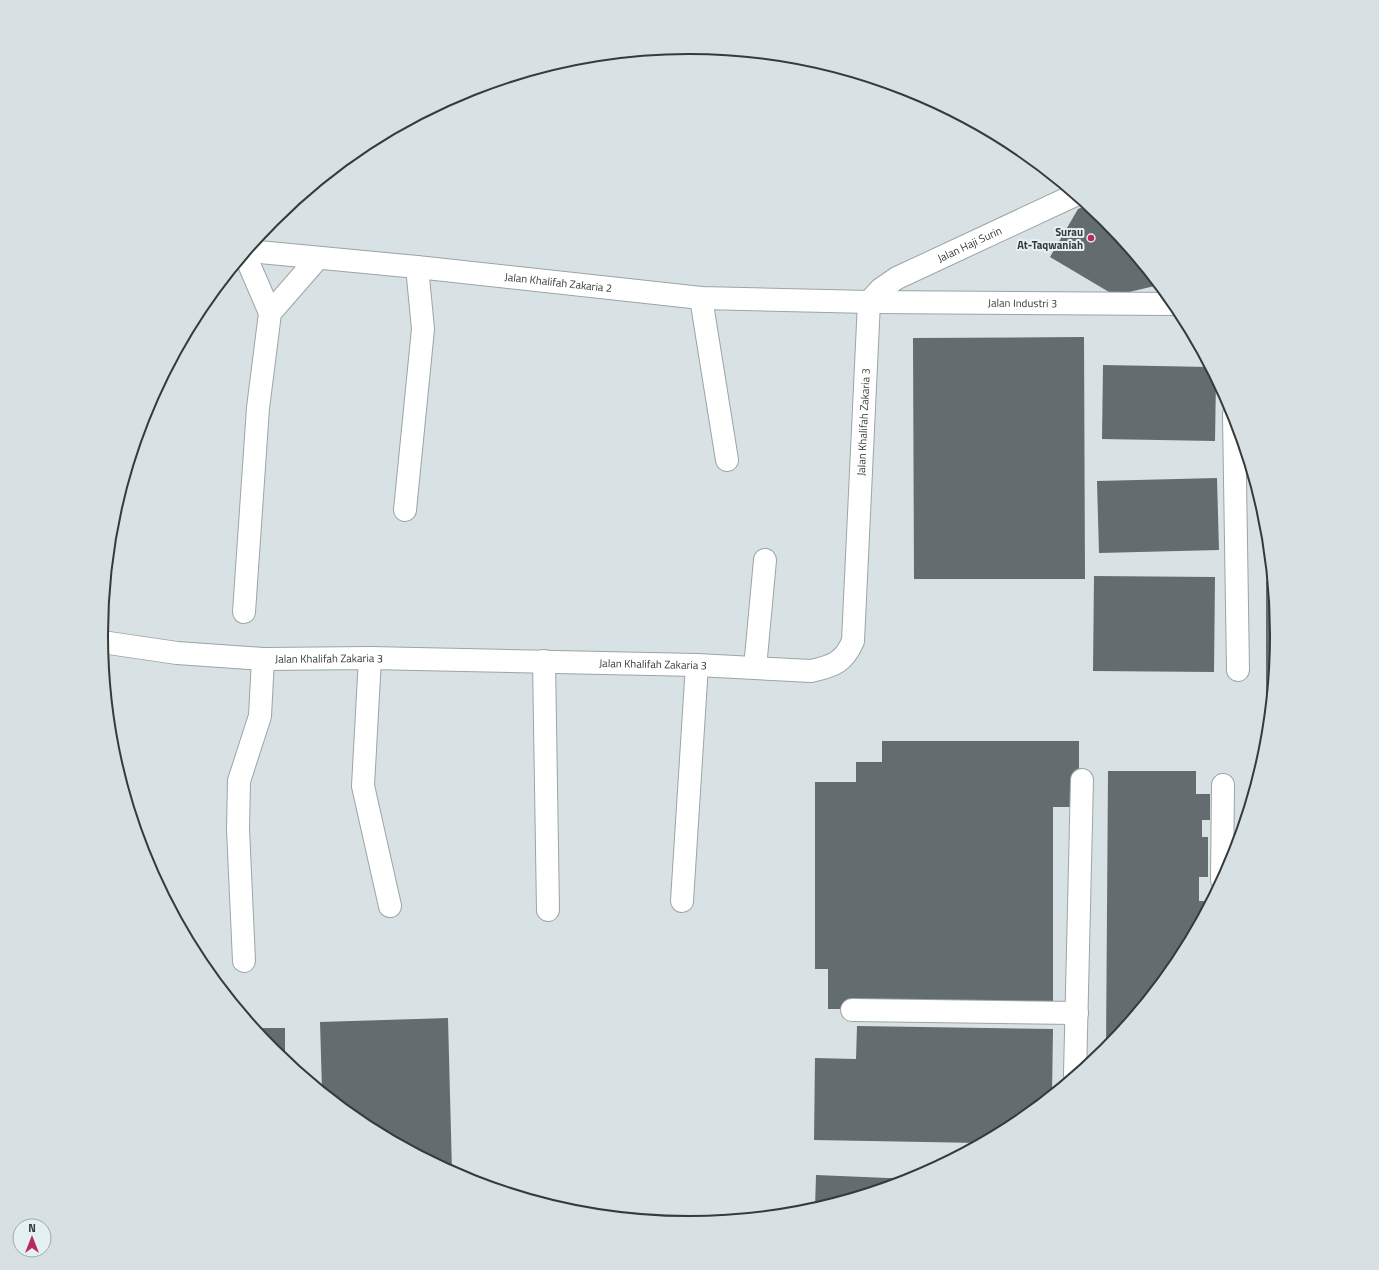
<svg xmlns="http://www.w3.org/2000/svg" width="1379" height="1270" viewBox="0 0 1379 1270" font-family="'Titillium Web',sans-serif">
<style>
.building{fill:#636c6f}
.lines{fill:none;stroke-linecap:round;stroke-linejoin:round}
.minor-casing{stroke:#9ba4a7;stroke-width:24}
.minor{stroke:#fff;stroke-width:22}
.poi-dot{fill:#b92a58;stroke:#e5f0f3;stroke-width:1.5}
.labels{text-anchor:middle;stroke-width:4;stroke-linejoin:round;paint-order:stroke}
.poi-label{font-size:11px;font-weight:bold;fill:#363a3b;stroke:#e5f0f3;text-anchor:end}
.street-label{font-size:11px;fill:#363a3b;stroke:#e5f0f3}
.rim{fill:none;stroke:#363a3b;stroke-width:2}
</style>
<rect width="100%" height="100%" fill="#d8e2e5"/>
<g class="building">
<path d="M1088,205L1105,219L1159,285L1129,292H1109L1050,257L1078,209Z"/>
<path d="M1084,337L1085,579H914L913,338Z"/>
<path d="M1103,365L1210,367L1216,378L1215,441L1102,439Z"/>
<path d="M1217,478L1219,550L1099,553L1097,481Z"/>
<path d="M1094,576L1215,577L1214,672L1093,671Z"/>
<path d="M1266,581H1272L1277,635L1271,699H1266Z"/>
<path d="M882,741H1079V807H1053V1009H828V969H815V782H856V762H882Z"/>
<path d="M1108,771H1196V794H1210V820H1202V837H1208V877H1199V901H1210L1178,962L1106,1050Z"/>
<path d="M448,1018L452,1172L363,1124L322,1090L320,1022Z"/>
<path d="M857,1026L1053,1029L1052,1095L1016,1124L980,1143L814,1140L815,1058L856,1059Z"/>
<path d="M255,1028H285V1060L274,1051Z"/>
<path d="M816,1175L912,1179L815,1208Z"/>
</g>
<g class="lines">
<defs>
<g id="minor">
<path id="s1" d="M248,251L417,267L701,298L869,302L1175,304"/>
<path d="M245,255L270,313"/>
<path d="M701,298L727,460"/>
<path id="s2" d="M869,302L881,289L897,278L1075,195"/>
<path d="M1234,414L1238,670"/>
<path d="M405,510L423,329L417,267"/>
<path d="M244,612L258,408L270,313L317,259"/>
<path id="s3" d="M102,642L177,653L263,659L370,658L697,665L811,671C834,666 844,662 853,641L869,302"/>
<path d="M370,658L363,786L390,906"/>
<path d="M544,661L548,910"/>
<path d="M755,668L765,560"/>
<path d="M1222,880L1223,785"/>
<path d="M682,901L697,665"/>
<path d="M244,961L238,829L239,781L260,716L263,659"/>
<path d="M852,1010L1077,1013"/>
<path d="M1075,1075L1082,780"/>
</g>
</defs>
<use href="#minor" class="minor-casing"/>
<use href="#minor" class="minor"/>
</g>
<circle class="poi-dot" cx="1091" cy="238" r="4"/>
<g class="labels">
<g class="poi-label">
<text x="1083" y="236">Surau<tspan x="1083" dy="13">At-Taqwaniah</tspan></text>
</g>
<g class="street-label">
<text dy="4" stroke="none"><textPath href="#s2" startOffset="117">Jalan Haji Surin</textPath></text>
<text dy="4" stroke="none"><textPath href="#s1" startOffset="312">Jalan Khalifah Zakaria 2</textPath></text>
<text dy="4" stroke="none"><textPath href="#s1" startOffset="777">Jalan Industri 3</textPath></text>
<text dy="4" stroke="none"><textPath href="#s3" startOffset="984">Jalan Khalifah Zakaria 3</textPath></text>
<text dy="4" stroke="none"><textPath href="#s3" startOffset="228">Jalan Khalifah Zakaria 3</textPath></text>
<text dy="4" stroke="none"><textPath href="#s3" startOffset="552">Jalan Khalifah Zakaria 3</textPath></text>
</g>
</g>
<path d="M0 0H1379V1270H0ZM108 635a581 581 0 1 1 1162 0a581 581 0 1 1-1162 0Z" fill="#d7e1e4" fill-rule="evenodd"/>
<path class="rim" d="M108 635a581 581 0 1 1 1162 0a581 581 0 1 1-1162 0Z"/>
<g transform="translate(32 1238)"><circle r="19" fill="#e5f0f3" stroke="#9fa7a9"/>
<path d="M0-3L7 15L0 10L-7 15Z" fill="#b92a58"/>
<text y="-6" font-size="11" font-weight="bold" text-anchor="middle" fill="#363a3b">N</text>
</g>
</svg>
